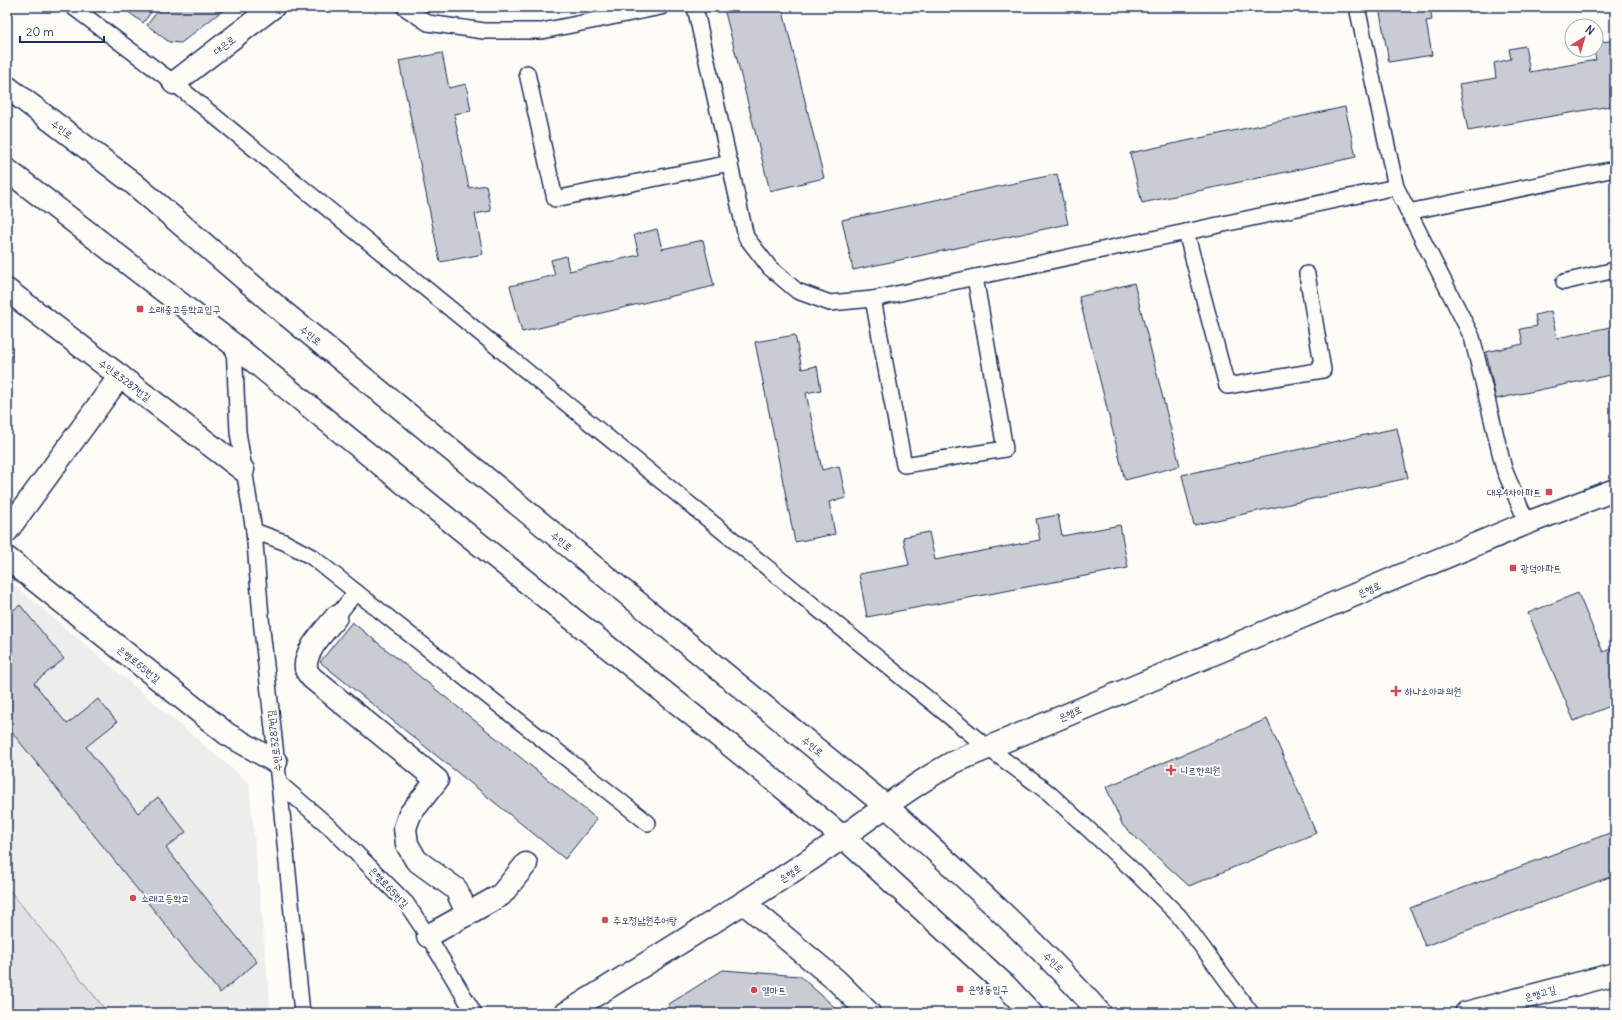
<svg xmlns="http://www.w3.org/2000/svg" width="1622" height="1020" viewBox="0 0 1622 1020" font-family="Delius,'Poor Story',sans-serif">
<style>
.built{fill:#edeeec}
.green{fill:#e0e1e3;stroke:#7e88a0}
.building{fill:#c9ccd3;stroke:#1b2f5e}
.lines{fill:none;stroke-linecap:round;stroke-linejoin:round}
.lane-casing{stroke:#1b2f5e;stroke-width:18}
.street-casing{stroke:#1b2f5e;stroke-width:25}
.secondary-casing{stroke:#1b2f5e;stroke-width:25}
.primary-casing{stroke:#1b2f5e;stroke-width:25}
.lane{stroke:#fdfcf7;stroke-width:15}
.street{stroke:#fdfcf7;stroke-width:22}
.secondary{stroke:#fdfcf7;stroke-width:22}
.primary{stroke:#fdfcf7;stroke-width:22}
.poi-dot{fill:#d1495b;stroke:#fdfcf7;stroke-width:1.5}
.labels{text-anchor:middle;stroke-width:4;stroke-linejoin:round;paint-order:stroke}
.street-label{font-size:10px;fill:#1b2f5e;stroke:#fdfcf7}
.poi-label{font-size:10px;fill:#1b2f5e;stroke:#fdfcf7;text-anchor:start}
</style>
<rect width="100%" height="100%" fill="#fdfcf7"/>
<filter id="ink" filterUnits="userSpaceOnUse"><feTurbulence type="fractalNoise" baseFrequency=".025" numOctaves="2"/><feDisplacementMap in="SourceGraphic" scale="8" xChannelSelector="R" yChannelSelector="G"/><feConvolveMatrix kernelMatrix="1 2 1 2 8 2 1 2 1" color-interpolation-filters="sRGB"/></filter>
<g filter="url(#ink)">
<path class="built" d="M11,582L249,783L271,1013H7V583Z"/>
<path class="green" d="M7,887L108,1013H7Z"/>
<g class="building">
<path d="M122,7H155L143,23Z"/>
<path d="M161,7H227L181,43L169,42L147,25Z"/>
<path d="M727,7H782L824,178L770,191L724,8Z"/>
<path d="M1379,7H1430L1432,20L1426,21L1432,55L1389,62Z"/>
<path d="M1615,40V105L1468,131L1459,84L1496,78L1494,63L1511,59L1509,49L1525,46L1530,72L1596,60L1594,50H1596V43Z"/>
<path d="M442,53L449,88L466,84L471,111L454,114L469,188L486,185L491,211L475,214L483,254L440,262L399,61Z"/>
<path d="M1345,107L1356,157L1142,203L1130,153Z"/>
<path d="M1057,174L1068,224L853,270L842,220Z"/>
<path d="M657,229L662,249L703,240L714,286L522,332L510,286L555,275L551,260L566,256L569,271L639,255L634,235Z"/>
<path d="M1134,283L1180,466L1125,480L1079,297Z"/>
<path d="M1551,311L1557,338L1615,326V374L1496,399L1486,352L1523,344L1520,329L1537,326L1535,315Z"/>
<path d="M795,335L802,369L817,366L821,390L806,393L822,470L839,466L846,498L829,502L835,534L795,542L755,342Z"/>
<path d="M1397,428L1408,478L1194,525L1182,475Z"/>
<path d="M1058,515L1062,536L1120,525L1128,568L867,617L859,574L909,565L903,537L929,532L935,560L1040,540L1036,519Z"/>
<path d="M1578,593L1603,652L1615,647V704L1574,721L1528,613Z"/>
<path d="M20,605L64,659L34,683L67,724L98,699L117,722L86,747L138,813L158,797L186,832L166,848L257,962L220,993L7,726V615Z"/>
<path d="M352,622L597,819L565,859L320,662Z"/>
<path d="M1267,719L1316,833L1189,886L1123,826L1106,787Z"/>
<path d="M1615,831V875L1425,946L1410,908Z"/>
<path d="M723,970L800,976L841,1013H669V1004Z"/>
</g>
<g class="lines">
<defs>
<g id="lane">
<path d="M73,7L174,83L988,748L1049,793L1136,873L1179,916L1251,1013"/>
<path d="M404,7L428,23L484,31H542L661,7"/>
<path d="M695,7L746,237L770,268L797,291L830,303L873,299L1396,187"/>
<path d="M1357,7L1396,187L1472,337L1504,469L1527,523"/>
<path d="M527,73L555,199L730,163"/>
<path d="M1408,212L1615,169"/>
<path d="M1186,232L1227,386L1323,370L1307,274"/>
<path d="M1564,282L1615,270"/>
<path d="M873,299L904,465L1005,449L975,277"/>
<path d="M234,345L238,432L254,531L262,629L279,783L302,1013"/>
<path d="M254,531L284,542L312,557L648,823"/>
<path d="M336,617L356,592"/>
<path d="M279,783L332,829L406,903L428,936L474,1013"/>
</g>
<g id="street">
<path d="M7,290L243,470"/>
<path d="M7,531L120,376"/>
<path d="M7,558L227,734L276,762"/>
<path d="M336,617C326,630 304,650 306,668C306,672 310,675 312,678L437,780L410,814L405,828L407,844L416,860L456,889L463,904L466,915"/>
<path d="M744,903L837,981L869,1013"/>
<path d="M428,936L501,895L526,864"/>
</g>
<g id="secondary">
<path d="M174,83L273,7"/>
<path d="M566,1013C649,962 733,911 814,857C861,826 905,789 954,762L1527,523L1615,490"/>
<path d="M1466,1013L1615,974"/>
</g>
<g id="primary">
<path d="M7,87L133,183L282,311L887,807C960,873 1034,939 1100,1013"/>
<path d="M7,170L234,345L438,511L776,782L844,838L1006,986L1031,1013"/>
</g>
</defs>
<use href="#lane" class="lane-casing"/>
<use href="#street" class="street-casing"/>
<use href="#secondary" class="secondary-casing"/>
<use href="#primary" class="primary-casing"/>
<use href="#lane" class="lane"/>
<use href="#street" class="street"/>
<use href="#secondary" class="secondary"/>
<use href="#primary" class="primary"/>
</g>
</g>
<g class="poi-dot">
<rect x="136" y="305" width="8" height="8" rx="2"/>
<rect x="1545" y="488" width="8" height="8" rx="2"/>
<rect x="1509" y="564" width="8" height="8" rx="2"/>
<path d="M1394 685h4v4h4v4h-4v4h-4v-4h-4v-4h4z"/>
<path d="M1169 764h4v4h4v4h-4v4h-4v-4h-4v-4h4z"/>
<circle cx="133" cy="898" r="4"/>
<circle cx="605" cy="920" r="4"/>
<rect x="956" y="985" width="8" height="8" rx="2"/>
<circle cx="754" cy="990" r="4"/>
</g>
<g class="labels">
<g class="street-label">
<text transform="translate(224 45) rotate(-37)" y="4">대은로</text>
<text transform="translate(62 129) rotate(37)" y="4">수인로</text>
<text transform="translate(311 335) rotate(39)" y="4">수인로</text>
<text transform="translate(125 380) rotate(37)" y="4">수인로3287번길</text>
<text transform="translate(562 541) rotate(39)" y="4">수인로</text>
<text transform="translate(1369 589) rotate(-23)" y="4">은행로</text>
<text transform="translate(139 664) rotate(39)" y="4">은행로65번길</text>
<text transform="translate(1070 713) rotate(-23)" y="4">은행로</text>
<text transform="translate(274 741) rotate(-97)" y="4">수인로3287번길</text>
<text transform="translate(813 746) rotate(39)" y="4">수인로</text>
<text transform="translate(790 873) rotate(-33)" y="4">은행로</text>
<text transform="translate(389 887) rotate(47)" y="4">은행로65번길</text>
<text transform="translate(1054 962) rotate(44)" y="4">수인로</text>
<text transform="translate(1540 993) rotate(-15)" y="4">은행고길</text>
</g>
<g class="poi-label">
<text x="148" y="313">소래중고등학교입구</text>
<text x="1541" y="496" text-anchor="end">대우4차아파트</text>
<text x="1521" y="572">광덕아파트</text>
<text x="1405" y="695">하나소아과의원</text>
<text x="1180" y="774">니르한의원</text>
<text x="141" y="902">소래고등학교</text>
<text x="613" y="924">추오정남원추어탕</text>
<text x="968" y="993">은행동입구</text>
<text x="762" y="994">엘마트</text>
</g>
</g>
<rect width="1622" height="1020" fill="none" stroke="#fdfcf7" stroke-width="24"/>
<rect x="12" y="12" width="1598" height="996" fill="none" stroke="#1b2f5e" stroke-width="1.5" filter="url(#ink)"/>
<g transform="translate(1584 38) rotate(37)"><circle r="19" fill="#fdfcf7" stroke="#a3aaba"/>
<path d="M0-3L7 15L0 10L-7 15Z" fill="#d1495b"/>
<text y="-6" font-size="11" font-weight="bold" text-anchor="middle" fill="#1b2f5e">N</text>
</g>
<path d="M20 36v6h84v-6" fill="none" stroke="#1b2f5e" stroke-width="2"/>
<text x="26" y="36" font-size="12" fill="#1b2f5e" stroke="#fdfcf7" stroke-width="3" paint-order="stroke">20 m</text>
</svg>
